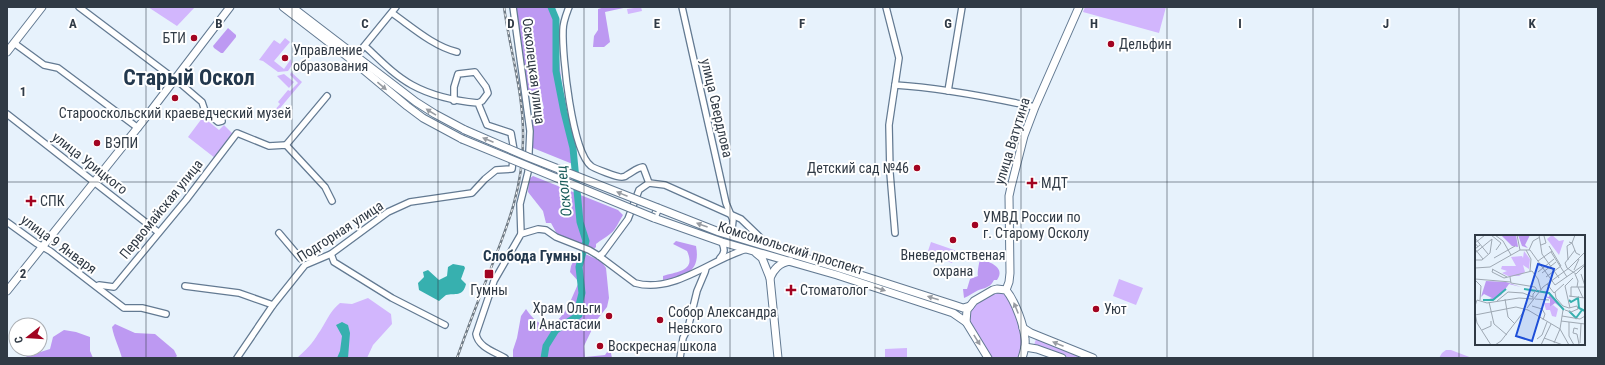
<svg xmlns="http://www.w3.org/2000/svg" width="1605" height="365" viewBox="0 0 1605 365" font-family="'Roboto Condensed',sans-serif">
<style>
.green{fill:#d2b6fd}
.forest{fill:#bd99f2}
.water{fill:#37b0af}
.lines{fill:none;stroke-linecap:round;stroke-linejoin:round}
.river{stroke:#37b0af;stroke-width:7}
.minor-casing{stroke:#637a92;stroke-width:8}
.major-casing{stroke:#637a92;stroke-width:9}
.minor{stroke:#fff;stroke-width:5.5}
.major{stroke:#fff;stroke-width:7}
.rail-casing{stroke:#707b85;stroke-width:2.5}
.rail{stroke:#fff;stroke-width:1;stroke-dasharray:3;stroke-linecap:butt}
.major-bridge-casing{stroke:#637a92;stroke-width:9;stroke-linecap:butt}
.major-bridge{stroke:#fff;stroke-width:7}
.oneway{fill:#989ca2}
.grid{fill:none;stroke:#303a45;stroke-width:1;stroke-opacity:0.55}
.poi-dot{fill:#a20421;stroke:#fff;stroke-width:1.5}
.labels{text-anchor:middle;stroke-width:4;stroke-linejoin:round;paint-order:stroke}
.poi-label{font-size:14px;fill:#303a45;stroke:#fff;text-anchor:start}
.street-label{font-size:14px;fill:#303a45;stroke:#fff}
.water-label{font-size:15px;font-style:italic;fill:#1d5e5d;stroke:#fff}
.neighbourhood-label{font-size:15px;font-weight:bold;fill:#23384d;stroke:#fff}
.town-label{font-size:22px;font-weight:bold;fill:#23384d;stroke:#fff}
.inset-river{fill:none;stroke:#37b0af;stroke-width:2}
.inset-road{fill:none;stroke:#9ea8b3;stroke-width:1}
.view{fill:#1d4ed8;fill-opacity:0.15;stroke:#1d4ed8;stroke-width:2}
.inset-edge{fill:none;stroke:#303a45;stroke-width:2}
.grid-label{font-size:13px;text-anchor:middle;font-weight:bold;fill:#303a45;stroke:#fff;stroke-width:4;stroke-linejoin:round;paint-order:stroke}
</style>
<rect width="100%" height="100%" fill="#e7f2fc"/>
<g class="green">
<path d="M148,7H195L177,26Z"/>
<path d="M641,7L642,11L628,14L627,9Z"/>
<path d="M1085,7H1166L1159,33L1083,12Z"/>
<path d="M285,38L290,42L274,61L284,69L291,59L292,65L288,71L278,72L263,61L259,60L274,40L280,44Z"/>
<path d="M291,72L302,82L270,120L268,118L280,104L278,102L288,90L290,91L298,83L290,75Z"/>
<path d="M284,74L294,82L289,88L277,76Z"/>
<path d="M203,117L219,130L224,125L233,134L215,158L188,137Z"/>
<path d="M931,242L957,251L952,263L927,254Z"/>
<path d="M1119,279L1143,288L1136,305L1113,296Z"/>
<path d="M1003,292L1008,296L1023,337V346L1019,358H991C981,342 956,316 980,302C988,297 994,293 1003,292Z"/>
<path d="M368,298L391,314L392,324L373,345L367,358H297C305,351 313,343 318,334C326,323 329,312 340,303L352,304Z"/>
<path d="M1036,339L1085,358H1068L1034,345Z"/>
<path d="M907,348V358H885V349Z"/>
<path d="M1446,350H1451L1472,358H1439L1442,353Z"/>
</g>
<g class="forest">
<path d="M510,7H555L557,18L558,49L561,78L566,114L576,150L575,165L528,146L530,119L540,113L544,108L540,92H527L523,90Z"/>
<path d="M605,7H628L605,12L610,42L604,47H593L594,36L598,30V9Z"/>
<path d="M228,28L236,35V37L223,53H221L214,48L213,46Z"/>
<path d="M533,176L618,210L623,215C619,221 616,230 610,234C605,238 601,240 596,244V247L594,249L571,241L557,234L551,223H546L543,211L528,192L529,179Z"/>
<path d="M676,241L696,246C701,271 685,278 663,280V276C679,271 696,271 687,251L673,244Z"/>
<path d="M583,253L601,261L606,268L609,298L607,307L596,321L584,346L585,357L605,355L610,348L612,358H513V350L517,338L521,316L526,309C532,318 539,324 549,328C568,313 569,303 579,282L570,272L571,266L577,254Z"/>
<path d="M980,260C990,261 1006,268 997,280H994C989,290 982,287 975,292C971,294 969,296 964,298L963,289H967L970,279L978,276C977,274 979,262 980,260Z"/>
<path d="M115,324L135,333L155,334L174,350L177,356L175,358H122C119,347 114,338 112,327Z"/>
<path d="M64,330L76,332L90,337V351L93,358H29L24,355L26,352L31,355L50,349L53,337Z"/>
</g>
<g class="water">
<path d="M453,264L464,266L465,268L461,279L466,284C463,297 455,293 446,295L439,301L419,290L418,283L424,277L423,272L428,270L439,280L447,276L448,267Z"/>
<path d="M342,322L348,325L350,333L348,358H337L340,351L342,336L336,325Z"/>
</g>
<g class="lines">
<path class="river" d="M544,358L546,346L556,330L579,315V305L582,293L579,267L586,241L580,222L573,148L564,112L556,71V19L551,7"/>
<defs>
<g id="minor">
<path d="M79,7L181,84L202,102L205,111L218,122L222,121"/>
<path d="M513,7L530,131L528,172L520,204L521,234"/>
<path d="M569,7C566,15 563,22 563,30C562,56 572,151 591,166C593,168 619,178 622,177C624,177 626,176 627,175C633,172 636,168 643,167L649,183"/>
<path d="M682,7L726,203L733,220L732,229L722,232"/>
<path d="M886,7L899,58L889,125L890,173L895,233"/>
<path d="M392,13C412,27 433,46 457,52"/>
<path d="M14,43L44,65L58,68L138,128"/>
<path d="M356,56L396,7"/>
<path d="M895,85C942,88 989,97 1035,107"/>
<path d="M948,91L962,7"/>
<path d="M454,101V87L458,74L475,72L486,87L488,93L482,101L478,103"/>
<path d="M7,114L158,232"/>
<path d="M286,145L327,96"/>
<path d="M7,222L36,243L50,251L124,308H142L166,314"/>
<path d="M279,233L301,259L313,257L315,260"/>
<path d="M331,254L334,262L392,298L445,325"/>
<path d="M599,256L603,253L628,219L639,190L649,183L665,185L741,219L769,246"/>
<path d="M720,258C726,252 724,248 722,242"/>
<path d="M97,286L99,285L114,287L186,200L237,133L269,146L286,145L325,187L332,201"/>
<path d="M185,286L239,293L273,305"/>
<path d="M237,358L273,305L305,265L331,254L388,212L410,202L472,193L485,179L496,170L512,169L514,150L511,133L487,125L478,103C456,101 432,96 412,85C394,75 380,60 365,46"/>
<path d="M505,358C495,352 478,347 476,334L494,281L521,234L538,229L546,230L556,237L589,250L599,256L635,283C674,294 711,259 747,249"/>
<path d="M680,358L683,338L688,328L697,291L705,272L706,268"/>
</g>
<g id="major">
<path d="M283,7L353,61L407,106L423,118L462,139"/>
<path d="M292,7L416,102L435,114L465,130"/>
<path d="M7,52L42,7"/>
<path d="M756,253L762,258L770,278"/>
<path d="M1006,290L1009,282L1010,273L1009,196L1011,187L1024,136L1035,107L1079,7"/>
<path d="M7,291L143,121L230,7"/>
<path d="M966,322L953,313L837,275L722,242L654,218L658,208L719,232L839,268L954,305L963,308L970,306"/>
<path d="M1023,328L1031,333L1093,358"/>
<path d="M1025,347L1037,349L1062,358"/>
<path d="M778,358L770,278C774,269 779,263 790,261"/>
<path d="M988,358L966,322L967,310L974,301L993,290L997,289L1006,290C1015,301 1024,325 1025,339C1026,346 1024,352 1022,358"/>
</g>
</defs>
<use href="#minor" class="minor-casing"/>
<use href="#major" class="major-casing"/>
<use href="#minor" class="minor"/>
<use href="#major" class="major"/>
<defs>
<path id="rail" d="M457,358C467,330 478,301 489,273C507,227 523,189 523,139C524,94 510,51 504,7"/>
</defs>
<use href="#rail" class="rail-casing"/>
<use href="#rail" class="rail"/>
<defs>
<g id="major-bridge">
<path d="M465,130L528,157L658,208"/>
<path d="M462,139L654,218"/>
</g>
</defs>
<use href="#major-bridge" class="major-bridge-casing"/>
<use href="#major-bridge" class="major-bridge"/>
</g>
<defs><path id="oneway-solid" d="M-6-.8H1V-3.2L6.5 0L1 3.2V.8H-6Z"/></defs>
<g class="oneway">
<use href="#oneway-solid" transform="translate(382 86) rotate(40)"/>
<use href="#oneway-solid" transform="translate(431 112) rotate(-148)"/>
<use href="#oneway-solid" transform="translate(488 140) rotate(-157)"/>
<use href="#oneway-solid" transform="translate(622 194) rotate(-158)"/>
<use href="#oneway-solid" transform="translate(702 225) rotate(-160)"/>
<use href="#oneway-solid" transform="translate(880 289) rotate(19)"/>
<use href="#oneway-solid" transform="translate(933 298) rotate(-162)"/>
<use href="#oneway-solid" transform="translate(1016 308) rotate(-112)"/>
<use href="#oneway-solid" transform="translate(977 340) rotate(58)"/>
<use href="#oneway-solid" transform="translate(1058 344) rotate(-158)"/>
</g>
<path class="grid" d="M146,7V358M292,7V358M438,7V358M584,7V358M730,7V358M875,7V358M1021,7V358M1167,7V358M1313,7V358M1459,7V358M7,182H1598"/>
<g class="poi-dot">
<circle cx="194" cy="38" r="4"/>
<circle cx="1111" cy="44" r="4"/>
<circle cx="285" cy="58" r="4"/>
<circle cx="175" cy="98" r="4"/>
<circle cx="97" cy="143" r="4"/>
<circle cx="917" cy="168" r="4"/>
<path d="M1030 177h4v4h4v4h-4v4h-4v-4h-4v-4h4z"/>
<path d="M29 195h4v4h4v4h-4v4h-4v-4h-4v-4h4z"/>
<circle cx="975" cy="225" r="4"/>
<circle cx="953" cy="240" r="4"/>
<rect x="484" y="269" width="10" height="10" rx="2"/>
<path d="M789 284h4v4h4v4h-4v4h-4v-4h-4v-4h4z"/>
<circle cx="1096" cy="309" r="4"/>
<circle cx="609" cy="316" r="4"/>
<circle cx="660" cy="320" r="4"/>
<circle cx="600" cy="346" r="4"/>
</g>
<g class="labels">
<g class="poi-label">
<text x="186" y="43" text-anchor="end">БТИ</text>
<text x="1119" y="49">Дельфин</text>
<text x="293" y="55">Управление<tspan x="293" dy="16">образования</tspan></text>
<text x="175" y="118" text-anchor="middle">Старооскольский краеведческий музей</text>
<text x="105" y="148">ВЭПИ</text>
<text x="909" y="173" text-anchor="end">Детский сад №46</text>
<text x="1041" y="188">МДТ</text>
<text x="40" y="206">СПК</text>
<text x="983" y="222">УМВД России по<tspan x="983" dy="16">г. Старому Осколу</tspan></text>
<text x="953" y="260" text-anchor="middle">Вневедомственая<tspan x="953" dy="16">охрана</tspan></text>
<text x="489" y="295" text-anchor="middle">Гумны</text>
<text x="800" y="295">Стоматолог</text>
<text x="601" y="313" text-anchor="end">Храм Ольги<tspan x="601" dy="16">и Анастасии</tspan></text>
<text x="1104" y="314">Уют</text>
<text x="668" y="317">Собор Александра<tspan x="668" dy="16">Невского</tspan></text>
<text x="608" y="351">Воскресная школа</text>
</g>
<g class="street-label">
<text transform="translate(534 71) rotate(83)" y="5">Осколецкая улица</text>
<text transform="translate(717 108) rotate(77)" y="5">улица Свердлова</text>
<text transform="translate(1012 141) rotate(-73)" y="5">улица Ватутина</text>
<text transform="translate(90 163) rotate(38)" y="5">улица Урицкого</text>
<text transform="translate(161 209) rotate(-51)" y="5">Первомайская улица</text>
<text transform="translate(340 231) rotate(-33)" y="5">Подгорная улица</text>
<text transform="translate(59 244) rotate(36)" y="5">улица 9 Января</text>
<text transform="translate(791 248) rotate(17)" y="5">Комсомольский проспект</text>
</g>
<g class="water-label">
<text transform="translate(564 191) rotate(-96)" y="5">Осколец</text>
</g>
<g class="neighbourhood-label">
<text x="532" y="261">Слобода Гумны</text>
</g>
<g class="town-label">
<text x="189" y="85">Старый Оскол</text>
</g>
</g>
<g transform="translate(1475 235)">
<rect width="110" height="110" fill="#e7f2fc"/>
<path d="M77,0L84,6L89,5L84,20L72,4ZM49,16L55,24L54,34L48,30L50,37L44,41H33L27,38L32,36L26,34L27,31H41L36,22L47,21L48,23ZM69,68H75V72L78,70L83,74L81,82L77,81L75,75H71Z" fill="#d2b6fd"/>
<path d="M26,0H41L43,12L37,11ZM43,0H55L50,10L53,13L47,11ZM11,46L31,47L46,52L34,49L26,60L18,65L9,66L17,63L9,59L6,62ZM67,56L75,58L89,75L80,68L75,72V64L69,61L74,62L75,58L64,57Z" fill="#bd99f2"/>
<path class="inset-river" d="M49,54L74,58L89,75M8,65H18L31,54M94,65L96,67L103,63L104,73L110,76M94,76L101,83L107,75"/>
<path class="inset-road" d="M16,0L26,8L21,15M20,0L28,6L36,20M42,0L45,15M64,0L67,19L84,43M100,0L97,8L101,18L105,20M0,3L13,19M5,10L0,14L8,24M66,10L71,8L69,1M3,12L0,8L10,0M51,15L56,24L55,36M54,15L58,6L65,2M100,15L90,28L92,33L101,39L109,31M76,17L92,42M0,18L17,4M19,23L40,11M0,25H7L15,18L17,4M93,25L92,11L97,8L94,7M63,26L77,16M0,33L15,32L45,15H55L80,50L110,29M17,34L32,42M18,34L17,37L29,43L57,36L63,44L66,55M99,35L104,24M63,37L79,24M67,38L81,27M100,39L103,46L102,52M106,39L110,51M35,42L36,48L60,52L62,55L58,59V64M71,42L86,31L74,11M0,44L36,47M0,45L6,51L5,65M72,49L79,58L89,49M103,52L108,63M80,57L81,63L88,71L94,73L102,71L103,74L96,77L90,75M94,61L110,63M96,62V52H110M30,64L33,82L40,89M60,64L74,65M22,66L33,57L48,58L58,62M14,67L19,89L32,100M0,71L2,65L12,68L44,63L58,64M57,71L67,74L70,79L68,85M52,73L68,52L94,33L110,17M95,73L90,51L98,43M0,78L2,88L16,110M0,80L41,72L53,75L85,94L94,110M87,81L105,84L110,81M86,86L110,89M94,87V101L99,110M85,94L88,75M103,94L99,93L98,98L102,99L104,109M7,95L16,91V86M69,103L88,110M62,104L67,100L72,87M79,108L85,94M105,108L106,89M20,110L26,106L50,75M66,110L76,89"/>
<path class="view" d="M63,29L79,34L57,106L41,101Z"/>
<rect width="110" height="110" class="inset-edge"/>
</g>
<g class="grid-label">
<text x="73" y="28">A</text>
<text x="219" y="28">B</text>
<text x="365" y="28">C</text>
<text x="511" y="28">D</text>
<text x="657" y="28">E</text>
<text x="802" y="28">F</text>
<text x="948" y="28">G</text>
<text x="1094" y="28">H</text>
<text x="1240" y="28">I</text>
<text x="1386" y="28">J</text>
<text x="1532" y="28">K</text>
<text x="23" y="96">1</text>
<text x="23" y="278">2</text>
</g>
<rect width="1605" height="365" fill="none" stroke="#303a45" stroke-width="16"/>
<g transform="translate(28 337) rotate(253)"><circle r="19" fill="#ffffff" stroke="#acb0b5"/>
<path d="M0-3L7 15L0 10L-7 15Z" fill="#a20421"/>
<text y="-6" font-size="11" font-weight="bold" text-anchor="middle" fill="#303a45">С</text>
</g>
</svg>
